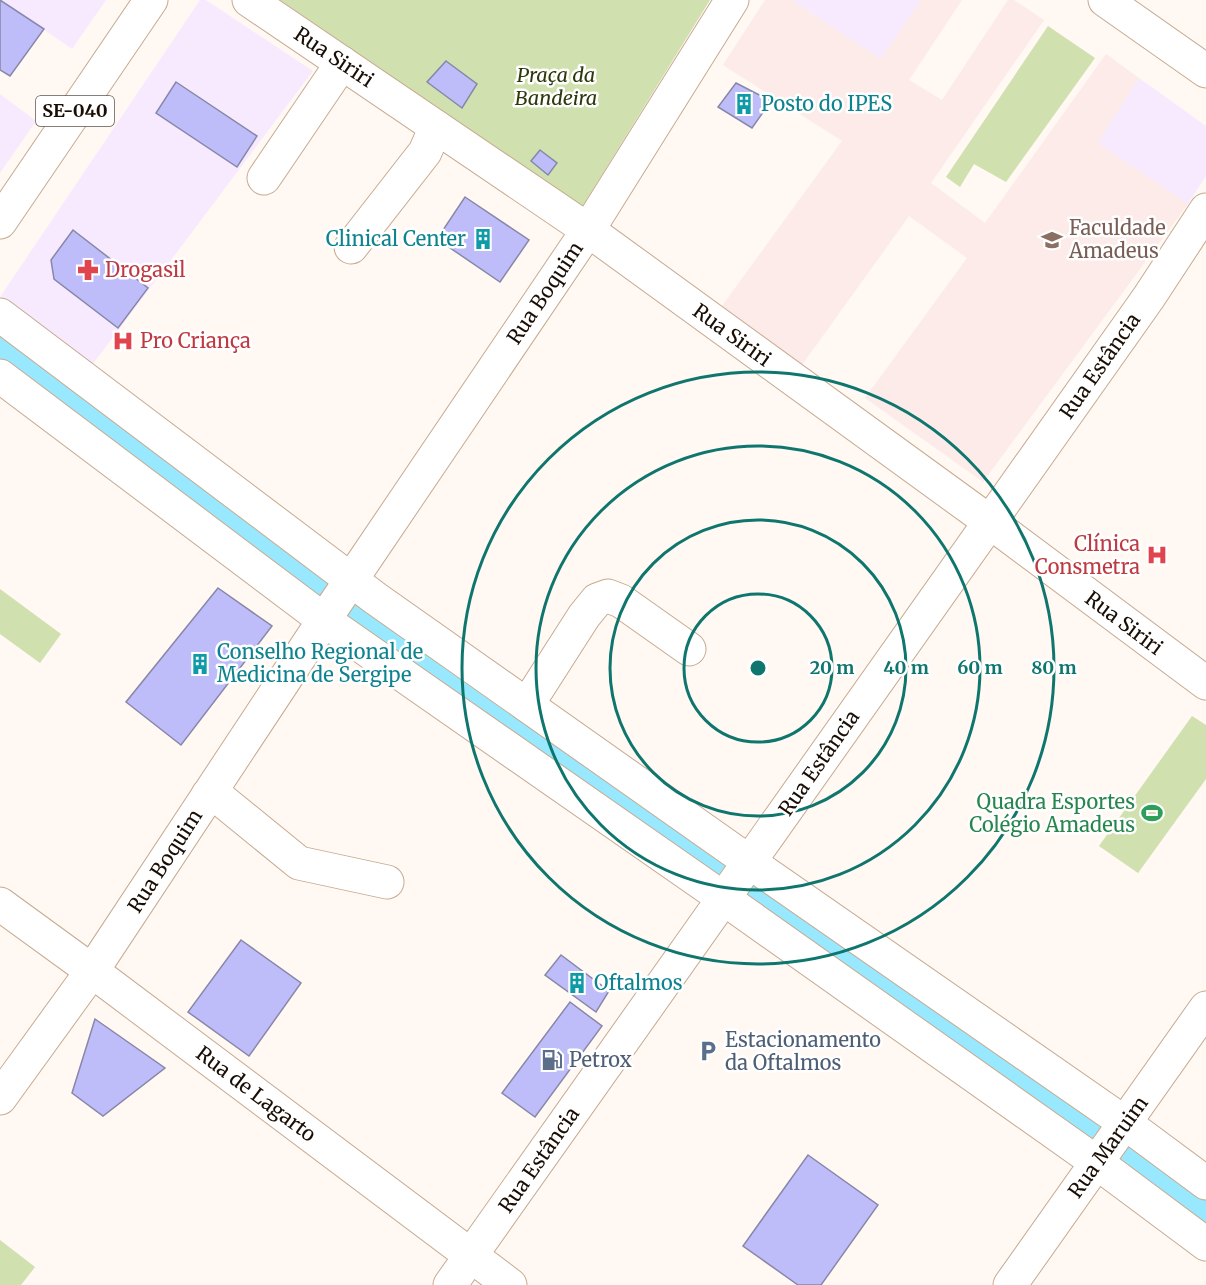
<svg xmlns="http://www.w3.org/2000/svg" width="1206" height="1285" viewBox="0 0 1206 1285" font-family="Merriweather,serif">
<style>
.commercial{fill:#f8eafe}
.education{fill:#fcebe9}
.green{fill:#d0e0ae}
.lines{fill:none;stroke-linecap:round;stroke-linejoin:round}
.canal{stroke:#98e9ff;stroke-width:26}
.building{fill:#bfbdf9;stroke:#8787a8;stroke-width:1.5}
.minor-casing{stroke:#c7aa90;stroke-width:35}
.major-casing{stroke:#c7aa90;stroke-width:35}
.minor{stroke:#fff;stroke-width:33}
.major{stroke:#fff;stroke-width:33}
.ring{fill:none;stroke:#0f766e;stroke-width:3}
.labels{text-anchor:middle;stroke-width:5;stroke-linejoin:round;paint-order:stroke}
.shield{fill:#fff;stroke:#5e5651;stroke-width:1.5}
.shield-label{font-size:18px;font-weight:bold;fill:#190e06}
.street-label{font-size:20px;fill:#190e06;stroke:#fff}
.park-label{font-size:20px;font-style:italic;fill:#2e390b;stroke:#fff}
.culture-label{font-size:20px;fill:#0d838f;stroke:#fff;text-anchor:start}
.education-label{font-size:20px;fill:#785e54;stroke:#fff;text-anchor:start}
.health-label{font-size:20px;fill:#be3a42;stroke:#fff;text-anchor:start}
.leisure-label{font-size:20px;fill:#27864d;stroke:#fff;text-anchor:end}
.service-label{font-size:20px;fill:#4e5e75;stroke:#fff;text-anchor:start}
.centre{fill:#0f766e;stroke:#fff;stroke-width:3}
.ring-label{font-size:18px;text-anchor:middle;font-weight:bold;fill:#0f766e;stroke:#fff;stroke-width:5;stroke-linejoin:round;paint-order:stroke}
</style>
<rect width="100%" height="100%" fill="#fff8f3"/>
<g class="commercial">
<path d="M1,0H106L72,49Z"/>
<path d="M200,0H206L313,71L90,368L0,297Z"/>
<path d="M792,0H921L881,59Z"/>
<path d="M1139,78L1206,126V176L1188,204L1097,143Z"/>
<path d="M0,94L36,121L0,173Z"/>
</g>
<path class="education" d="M765,0H792L881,59L921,0H962L909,80L942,100L1008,0H1014L1044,20L931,183L985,223L1106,54L1139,78L1098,143L1188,204L983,482L865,398L967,258L909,216L802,365L722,306L842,141L723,65Z"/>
<g class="green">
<path d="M280,0H710L582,207Z"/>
<path d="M1048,26L1095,58L1006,182L974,164L960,187L946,177Z"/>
<path d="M0,589L61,634L40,663L0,634Z"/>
<path d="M1192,716L1206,725V779L1138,873L1099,846Z"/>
<path d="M0,1240L35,1267L21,1285H0Z"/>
</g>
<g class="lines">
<path class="canal" d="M0,350L378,623L1206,1211"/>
</g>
<g class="building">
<path d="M0,0L44,29L10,76L0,70Z"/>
<path d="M446,61L477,84L462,108L427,82Z"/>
<path d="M176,82L257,136L237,167L156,113Z"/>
<path d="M736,83L771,101L752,128L718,107Z"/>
<path d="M540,150L557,163L548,175L531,161Z"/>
<path d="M465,197L529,240L500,282L437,239Z"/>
<path d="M73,230L148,288L118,328L54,279L51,260Z"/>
<path d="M218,588L272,626L181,745L126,702Z"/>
<path d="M241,940L301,983L249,1056L188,1012Z"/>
<path d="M561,955L609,991L596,1012L545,975Z"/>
<path d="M570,1002L602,1026L535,1117L502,1093Z"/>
<path d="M95,1019L165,1068L103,1116L72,1093Z"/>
<path d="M808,1155L878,1205L821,1285H798L743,1246Z"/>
</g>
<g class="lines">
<defs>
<g id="minor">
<path d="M249,0L588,230L990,522L1206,683"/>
<path d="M264,178L342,63"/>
<path d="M351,247L425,152L436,127"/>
<path d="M0,315L375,598L748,861L1125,1123L1206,1183"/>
<path d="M0,376L324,620L723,898L1096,1162L1206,1244"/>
<path d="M527,705L584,616L597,600L608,596L621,601L689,649"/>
<path d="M208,795L218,797L299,863L387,882"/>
<path d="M0,904L92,971L510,1285"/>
<path d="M0,1098L92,971L324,620L588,230L732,0"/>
<path d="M450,1285L1149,297L1206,210"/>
<path d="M1010,1285L1206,1008"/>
</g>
<g id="major">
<path d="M1105,0L1206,71"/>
<path d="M0,222L151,0"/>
</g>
</defs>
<use href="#minor" class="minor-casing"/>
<use href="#major" class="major-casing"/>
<use href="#minor" class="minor"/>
<use href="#major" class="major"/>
</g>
<g class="ring">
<circle cx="758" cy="668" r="74"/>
<circle cx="758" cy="668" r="148"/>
<circle cx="758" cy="668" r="222"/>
<circle cx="758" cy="668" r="296"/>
</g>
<defs>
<symbol id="building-bare" viewBox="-9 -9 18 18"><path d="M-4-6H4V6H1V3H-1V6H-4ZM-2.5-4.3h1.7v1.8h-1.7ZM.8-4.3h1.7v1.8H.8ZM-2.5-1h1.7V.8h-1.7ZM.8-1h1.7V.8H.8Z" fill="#0f9aa8" stroke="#fff" stroke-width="2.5" paint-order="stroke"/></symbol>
<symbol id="university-bare" viewBox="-9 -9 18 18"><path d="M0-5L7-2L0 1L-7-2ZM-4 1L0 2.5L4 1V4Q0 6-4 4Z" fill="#8d6e63" stroke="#fff" stroke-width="2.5" paint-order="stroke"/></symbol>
<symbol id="pharmacy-bare" viewBox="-9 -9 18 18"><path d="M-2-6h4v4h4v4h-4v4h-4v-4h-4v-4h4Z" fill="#e0444e" stroke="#fff" stroke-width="2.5" paint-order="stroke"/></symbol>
<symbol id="hospital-bare" viewBox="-9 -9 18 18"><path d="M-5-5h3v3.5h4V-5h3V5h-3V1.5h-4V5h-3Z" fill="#e0444e" stroke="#fff" stroke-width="2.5" paint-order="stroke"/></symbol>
<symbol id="stadium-bare" viewBox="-9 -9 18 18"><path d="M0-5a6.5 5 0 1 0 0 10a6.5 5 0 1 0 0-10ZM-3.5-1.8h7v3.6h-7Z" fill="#2e9e5b" stroke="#fff" stroke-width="2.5" paint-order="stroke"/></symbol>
<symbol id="parking-bare" viewBox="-9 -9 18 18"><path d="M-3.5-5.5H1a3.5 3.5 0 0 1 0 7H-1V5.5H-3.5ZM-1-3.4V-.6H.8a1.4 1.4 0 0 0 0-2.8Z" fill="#5c6f8a" stroke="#fff" stroke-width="2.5" paint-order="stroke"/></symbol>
<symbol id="fuel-bare" viewBox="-9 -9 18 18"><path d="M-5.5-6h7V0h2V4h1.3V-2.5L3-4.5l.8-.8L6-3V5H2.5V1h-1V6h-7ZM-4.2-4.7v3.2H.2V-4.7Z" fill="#5c6f8a" stroke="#fff" stroke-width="2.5" paint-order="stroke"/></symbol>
</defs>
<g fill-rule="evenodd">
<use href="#building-bare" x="729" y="89" width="30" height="30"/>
<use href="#building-bare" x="468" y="224" width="30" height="30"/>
<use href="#university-bare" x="1037" y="225" width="30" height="30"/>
<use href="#pharmacy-bare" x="73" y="255" width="30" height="30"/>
<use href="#hospital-bare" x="108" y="326" width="30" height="30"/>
<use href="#hospital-bare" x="1142" y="540" width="30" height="30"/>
<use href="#building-bare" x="185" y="649" width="30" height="30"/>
<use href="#stadium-bare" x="1137" y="798" width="30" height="30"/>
<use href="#building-bare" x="562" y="968" width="30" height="30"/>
<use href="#parking-bare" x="693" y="1036" width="30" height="30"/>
<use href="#fuel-bare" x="537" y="1045" width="30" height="30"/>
</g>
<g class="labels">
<rect class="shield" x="36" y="96" width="78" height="30" rx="4.5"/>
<g class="shield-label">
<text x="75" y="117">SE-040</text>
</g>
<g class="street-label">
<text transform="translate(334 57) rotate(34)" y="7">Rua Siriri</text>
<text transform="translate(545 293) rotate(-56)" y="7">Rua Boquim</text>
<text transform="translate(732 335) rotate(36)" y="7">Rua Siriri</text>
<text transform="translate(1100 366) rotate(-55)" y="7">Rua Estância</text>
<text transform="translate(1124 623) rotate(37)" y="7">Rua Siriri</text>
<text transform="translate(819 763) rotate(-55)" y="7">Rua Estância</text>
<text transform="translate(165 861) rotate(-57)" y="7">Rua Boquim</text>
<text transform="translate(256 1094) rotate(37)" y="7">Rua de Lagarto</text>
<text transform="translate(1108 1147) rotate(-54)" y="7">Rua Maruim</text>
<text transform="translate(539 1160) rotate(-55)" y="7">Rua Estância</text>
</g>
<g class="park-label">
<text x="556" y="82">Praça da<tspan x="556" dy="23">Bandeira</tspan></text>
</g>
<g class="culture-label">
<text x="761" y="111">Posto do IPES</text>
<text x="466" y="246" text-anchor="end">Clinical Center</text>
<text x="217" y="659">Conselho Regional de<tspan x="217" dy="23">Medicina de Sergipe</tspan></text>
<text x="594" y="990">Oftalmos</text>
</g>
<g class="education-label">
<text x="1069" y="235">Faculdade<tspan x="1069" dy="23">Amadeus</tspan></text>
</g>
<g class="health-label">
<text x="105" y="277">Drogasil</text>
<text x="140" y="348">Pro Criança</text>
<text x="1140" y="551" text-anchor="end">Clínica<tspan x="1140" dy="23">Consmetra</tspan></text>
</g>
<g class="leisure-label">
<text x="1135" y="809">Quadra Esportes<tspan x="1135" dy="23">Colégio Amadeus</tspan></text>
</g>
<g class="service-label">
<text x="725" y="1047">Estacionamento<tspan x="725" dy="23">da Oftalmos</tspan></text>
<text x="569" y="1067">Petrox</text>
</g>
</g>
<circle cx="758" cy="668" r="9" class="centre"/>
<g class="ring-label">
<text x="832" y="674">20 m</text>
<text x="906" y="674">40 m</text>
<text x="980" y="674">60 m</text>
<text x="1054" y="674">80 m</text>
</g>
</svg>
